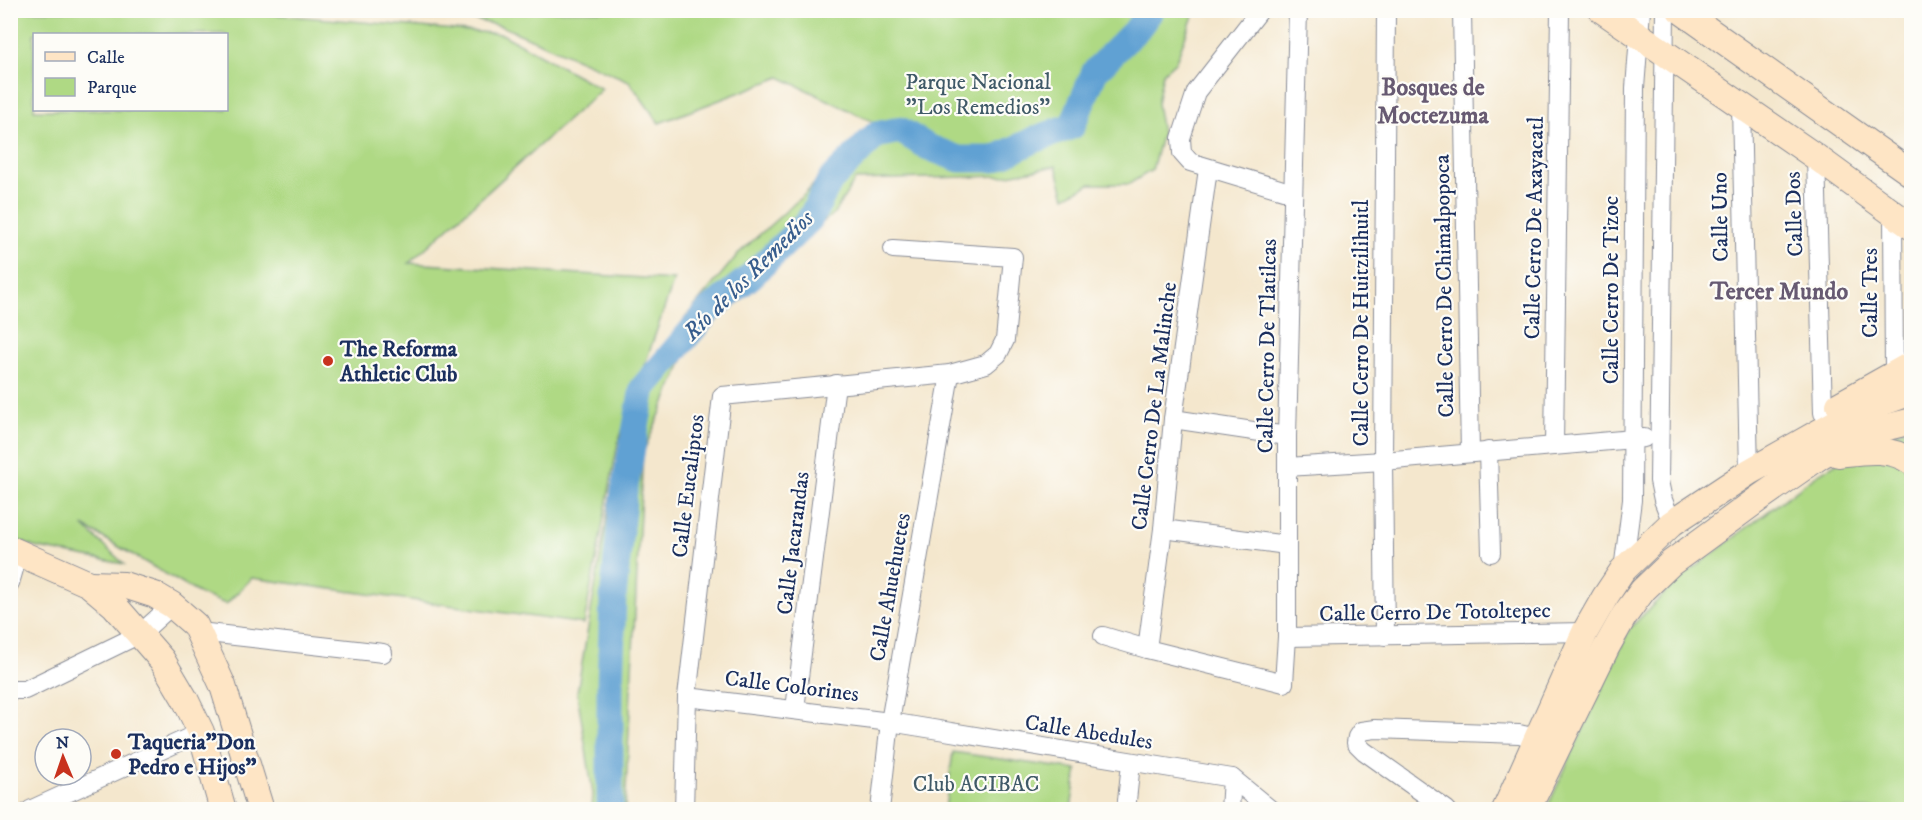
<svg xmlns="http://www.w3.org/2000/svg" width="1922" height="820" viewBox="0 0 1922 820" font-family="'IM FELL DW Pica',serif">
<style>
.green{fill:#afd984;stroke:#658471;stroke-width:1.5;fill-rule:evenodd}
.lines{fill:none;stroke-linecap:round;stroke-linejoin:round}
.river{stroke:#60a1d3;stroke-width:27}
.street-casing{stroke:#888b96;stroke-width:20}
.secondary-casing{stroke:#888b96;stroke-width:28}
.street{stroke:#fff;stroke-width:18}
.secondary{stroke:#fee5c5;stroke-width:26}
.poi-dot{fill:#c8321e;stroke:#fdfcf7;stroke-width:2}
.labels{text-anchor:middle;stroke-width:4.5;stroke-linejoin:round;paint-order:stroke}
.park-label{font-size:22px;fill:#405a68;stroke:#fdfcf7}
.street-label{font-size:22px;fill:#1b2f5e;stroke:#fdfcf7}
.poi-label{font-size:22px;font-weight:bold;fill:#1b2f5e;stroke:#fdfcf7;text-anchor:start}
.neighbourhood-label{font-size:24px;font-weight:bold;fill:#675a72;stroke:#fdfcf7}
.water-label{font-size:24px;font-style:italic;fill:#375d8d;stroke:#fdfcf7}
</style>
<rect width="100%" height="100%" fill="#fdfcf7"/>
<filter id="ink" filterUnits="userSpaceOnUse"><feTurbulence type="fractalNoise" baseFrequency=".0167" numOctaves="2"/><feDisplacementMap in="SourceGraphic" scale="12" xChannelSelector="R" yChannelSelector="G"/><feConvolveMatrix kernelMatrix="1 2 1 2 8 2 1 2 1" color-interpolation-filters="sRGB"/></filter>
<filter id="wash" filterUnits="userSpaceOnUse"><feTurbulence type="fractalNoise" baseFrequency=".008" numOctaves="4" result="noise"/><feDisplacementMap in="SourceGraphic" scale="24" xChannelSelector="R" yChannelSelector="G"/><feGaussianBlur stdDeviation="1.35" result="paint"/><feColorMatrix in="noise" values="0 0 0 0 0 0 0 0 0 0 0 0 0 0 0 0 0 1.4 0 .05"/><feComposite in="paint" operator="in"/></filter>
<g filter="url(#wash)">
<rect width="100%" height="100%" fill="#f4e7cd"/>
<g class="green">
<path d="M17,11H233L502,34L602,89L409,263L674,280L618,443L584,624L252,578L226,604L200,594L83,526L124,564L34,547L11,537L10,64ZM34,34H226V110H34Z"/>
<path d="M434,11H1195L1176,61L1163,73L1157,103L1162,133L1152,170L1129,184H1090L1065,197L1056,166L1003,176L855,180L834,213L788,251L688,349L643,453L625,809H592L593,794L577,692L610,500L643,376L689,313L739,253L805,194L839,156L890,130L780,77L659,123L629,81L501,26Z"/>
<path d="M1911,428V809L1546,810L1630,628L1678,580L1815,476L1883,435Z"/>
<path d="M953,752L1077,770L1071,809H945Z"/>
</g>
<g class="lines">
<path class="river" d="M610,810V685L613,598L624,492L643,388L709,310L750,277L810,219L830,181L876,135L900,130L928,147L959,159H994L1034,140L1072,126L1095,71L1138,28L1151,10"/>
</g>
</g>
<g filter="url(#ink)">
<g class="lines">
<defs>
<g id="street">
<path d="M1260,10L1196,92L1181,138L1182,153L1190,162L1293,193"/>
<path d="M1462,10L1470,453"/>
<path d="M1665,10L1659,481L1663,500L1672,523"/>
<path d="M1741,105L1749,472"/>
<path d="M1816,157L1823,413"/>
<path d="M1893,213L1894,374"/>
<path d="M1173,419L1287,436"/>
<path d="M1554,446L1560,10"/>
<path d="M1488,451L1491,553"/>
<path d="M1287,467L1383,461L1644,438"/>
<path d="M1163,529L1287,545"/>
<path d="M1623,570L1632,500L1635,88L1641,10"/>
<path d="M10,583L19,552"/>
<path d="M199,632L383,653"/>
<path d="M1103,636L1147,649L1284,683L1287,637V436L1298,10"/>
<path d="M1385,636L1383,461L1386,10"/>
<path d="M1287,637L1585,632"/>
<path d="M1147,649L1163,529L1173,419L1208,169"/>
<path d="M10,690H25L140,634L172,605"/>
<path d="M687,697L890,722L1232,778L1271,810"/>
<path d="M795,709L836,384"/>
<path d="M30,810L201,732"/>
<path d="M684,810L687,697L722,396L950,374L986,364L998,354L1005,340L1013,257L893,249"/>
<path d="M880,810L890,722L950,374"/>
<path d="M1126,810L1131,763"/>
<path d="M1230,810L1232,778"/>
<path d="M1447,810L1364,751L1356,743L1357,737L1361,731L1375,729L1519,734L1537,738"/>
</g>
<g id="secondary">
<path d="M1602,10L1816,157L1912,227"/>
<path d="M1680,10L1912,174"/>
<path d="M1839,405L1912,364"/>
<path d="M1838,454C1864,451 1889,446 1912,462"/>
<path d="M10,549L89,584L114,605L162,660L185,699L201,732L223,810"/>
<path d="M89,584L124,585L155,595L172,605L195,625L223,686L261,810"/>
<path d="M1505,810L1585,632L1605,597L1623,570L1672,523L1749,472L1855,412L1912,392"/>
<path d="M1527,810L1606,648L1624,616L1643,590L1671,563L1761,497L1820,456L1845,442L1872,431L1912,421"/>
</g>
</defs>
<use href="#street" class="street-casing"/>
<use href="#secondary" class="secondary-casing"/>
<use href="#street" class="street"/>
<use href="#secondary" class="secondary"/>
</g>
</g>
<g class="poi-dot">
<circle cx="328" cy="361" r="6"/>
<circle cx="116" cy="754" r="6"/>
</g>
<g class="labels">
<g class="park-label">
<text x="978" y="89">Parque Nacional<tspan x="978" dy="25">"Los Remedios"</tspan></text>
<text x="976" y="791">Club ACIBAC</text>
</g>
<g class="street-label">
<text transform="translate(1793 214) rotate(-92)" y="8">Calle Dos</text>
<text transform="translate(1719 217) rotate(-91)" y="8">Calle Uno</text>
<text transform="translate(1533 228) rotate(-89)" y="8">Calle Cerro De Axayacatl</text>
<text transform="translate(1443 286) rotate(-91)" y="8">Calle Cerro De Chimalpopoca</text>
<text transform="translate(1610 290) rotate(-90)" y="8">Calle Cerro De Tizoc</text>
<text transform="translate(1869 293) rotate(-90)" y="8">Calle Tres</text>
<text transform="translate(1360 323) rotate(-90)" y="8">Calle Cerro De Huitzilihuitl</text>
<text transform="translate(1266 346) rotate(-89)" y="8">Calle Cerro De Tlatilcas</text>
<text transform="translate(1153 406) rotate(-83)" y="8">Calle Cerro De La Malinche</text>
<text transform="translate(687 486) rotate(-83)" y="8">Calle Eucaliptos</text>
<text transform="translate(792 543) rotate(-83)" y="8">Calle Jacarandas</text>
<text transform="translate(889 587) rotate(-80)" y="8">Calle Ahuehuetes</text>
<text transform="translate(1435 611) rotate(-1)" y="8">Calle Cerro De Totoltepec</text>
<text transform="translate(792 685) rotate(7)" y="8">Calle Colorines</text>
<text transform="translate(1089 731) rotate(9)" y="8">Calle Abedules</text>
</g>
<g class="poi-label">
<text x="340" y="356">The Reforma<tspan x="340" dy="25">Athletic Club</tspan></text>
<text x="128" y="749">Taqueria"Don<tspan x="128" dy="25">Pedro e Hijos"</tspan></text>
</g>
<g class="neighbourhood-label">
<text x="1433" y="95">Bosques de<tspan x="1433" dy="28">Moctezuma</tspan></text>
<text x="1779" y="299">Tercer Mundo</text>
</g>
<g class="water-label">
<text transform="translate(748 275) rotate(-45)" y="8">Río de los Remedios</text>
</g>
</g>
<rect width="1922" height="820" fill="none" stroke="#fdfcf7" stroke-width="36"/>
<rect x="33" y="33" width="195" height="78" fill="#fdfcf7" stroke="#a3aaba" stroke-width="1.5"/>
<rect x="45" y="52" width="30" height="9" fill="#fee5c5" stroke="#a3aaba" stroke-width="1.5"/>
<text x="87" y="63" font-size="18" fill="#1b2f5e">Calle</text>
<rect x="45" y="78" width="30" height="18" fill="#afd984" stroke="#a3aaba" stroke-width="1.5"/>
<text x="87" y="93" font-size="18" fill="#1b2f5e">Parque</text>
<g transform="translate(63 757) rotate(358)"><circle r="28" fill="#fdfcf7" stroke="#a3aaba" stroke-width="1.5"/>
<path d="M0-4.5L10 22L0 15L-10 22Z" fill="#c8321e"/>
<text y="-9" font-size="16" font-weight="bold" text-anchor="middle" fill="#1b2f5e">N</text>
</g>
</svg>
